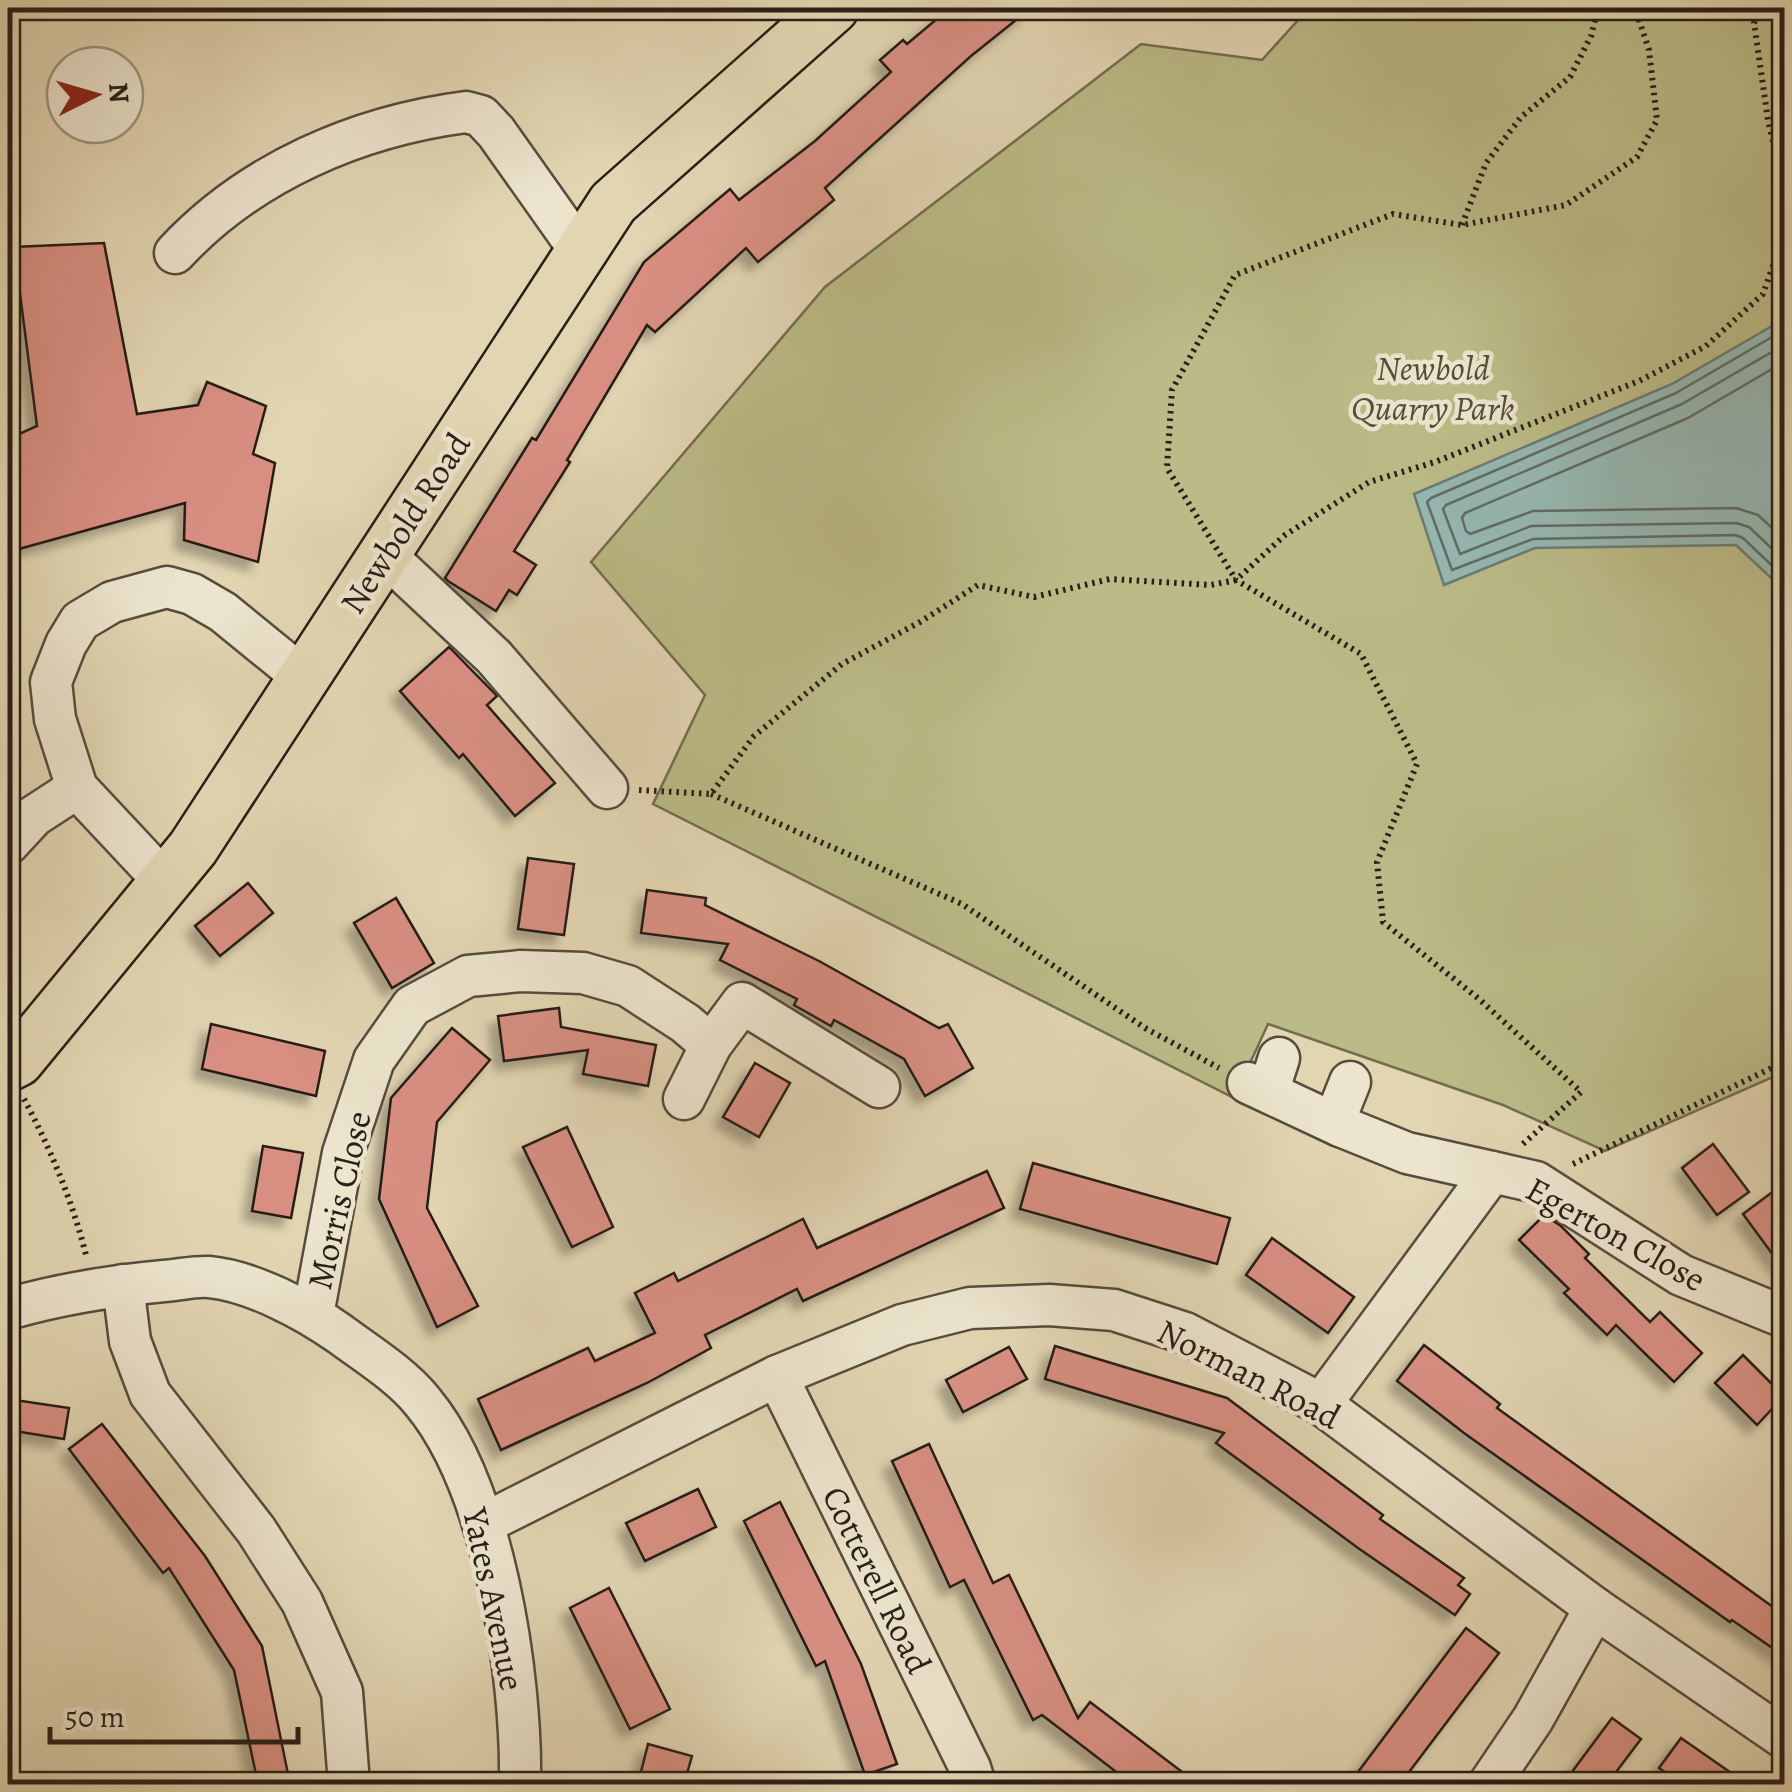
<svg xmlns="http://www.w3.org/2000/svg" width="1792" height="1792" viewBox="0 0 1792 1792" font-family="Alegreya,serif">
  <defs>
    <filter id="shadow"><feDropShadow dx="-9" dy="9" stdDeviation="5" flood-color="#0004"/></filter>
  </defs>
  <rect width="100%" height="100%" fill="#e2d5b2"/>
  <filter id="stains"><feTurbulence type="fractalNoise" baseFrequency=".002" numOctaves="4"/><feColorMatrix values="0 0 0 0 .2 0 0 0 0 .09 0 0 0 0 .02 0 0 0 .5 -.17"/></filter>
  <radialGradient id="worn" r=".72"><stop offset=".6" stop-color="#630" stop-opacity="0"/><stop offset="1" stop-color="#630" stop-opacity=".3"/></radialGradient>
  <path fill="#bbbb87" stroke="#726d4f" stroke-width="2.5" d="M1309,8H1784V1072L1605,1151L1503,1105L1268,1024L1234,1098L653,804L705,695L591,562L825,287L1141,44L1262,60Z"/>
  <path fill="#96b8b3" stroke="#6a7b75" stroke-width="2.5" d="M1784,319V590L1736,545L1535,548L1444,585L1414,494L1672,384Z"/>
  <g fill="none" stroke-linecap="round" stroke-linejoin="round">
    <g stroke="#5f6c65" stroke-width="2.5">
      <path d="M1784,330L1676,393L1431,498L1427,502L1452,570L1533,539L1735,535L1743,538L1784,577"/>
      <path d="M1784,345L1682,404L1446,505L1443,509L1460,554L1531,526L1736,523L1749,527L1784,560"/>
      <path d="M1784,362L1688,418L1465,513L1462,518L1466,531L1470,534L1533,511L1736,508L1758,515L1784,539"/>
    </g>
  </g>
  <g fill="#d88f82" stroke="#281f17" stroke-width="2.5" filter="url(#shadow)">
    <path d="M950,8H1031L971,56L825,188L834,200L758,262L746,248L655,332L647,325L567,460L570,462L514,551L536,565L517,595L509,590L496,611L448,581L445,578L532,438L536,440L644,262L730,189L739,200L815,141L891,72L880,60L903,40L907,44Z"/>
    <path d="M104,243L137,414L198,405L207,382L266,406L253,454L275,463L258,562L184,540L185,503L8,552V439L37,426L14,247Z"/>
    <path d="M449,647L497,696L487,705L555,783L515,816L463,754L459,758L400,691Z"/>
    <path d="M528,858L574,864L564,935L518,929Z"/>
    <path d="M248,883L273,913L220,956L195,926Z"/>
    <path d="M647,890L706,898L705,905L819,961L939,1028L948,1024L973,1068L925,1096L904,1059L834,1020L831,1026L794,1005L797,999L720,960L728,944L641,933Z"/>
    <path d="M396,898L434,963L392,988L354,923Z"/>
    <path d="M559,1008L561,1027L656,1045L648,1086L583,1074L588,1050L504,1061L498,1016Z"/>
    <path d="M211,1024L325,1051L316,1096L202,1069Z"/>
    <path d="M452,1028L490,1060L437,1122L427,1208L478,1306L437,1327L379,1199L391,1098Z"/>
    <path d="M755,1063L790,1083L759,1137L723,1117Z"/>
    <path d="M567,1127L613,1227L572,1247L523,1147Z"/>
    <path d="M1713,1144L1749,1192L1717,1215L1682,1168Z"/>
    <path d="M263,1146L303,1153L291,1218L252,1211Z"/>
    <path d="M1033,1163L1230,1218L1217,1264L1020,1209Z"/>
    <path d="M987,1171L1004,1208L803,1301L797,1289L705,1335L711,1348L647,1383L501,1450L478,1399L588,1348L595,1361L655,1333L635,1293L674,1273L678,1281L803,1219L817,1248Z"/>
    <path d="M1775,1190L1784,1204V1270L1743,1214Z"/>
    <path d="M1544,1215L1561,1226L1589,1254L1585,1258L1650,1322L1660,1312L1702,1353L1674,1382L1616,1325L1607,1335L1564,1293L1569,1289L1519,1240Z"/>
    <path d="M1272,1238L1354,1297L1328,1333L1246,1275Z"/>
    <path d="M1424,1345L1500,1404L1497,1408L1784,1615V1656L1732,1620L1730,1622L1464,1433L1397,1381Z"/>
    <path d="M1055,1346L1227,1398L1383,1515L1380,1519L1464,1578L1458,1585L1470,1594L1455,1615L1358,1548L1216,1443L1224,1433L1045,1379Z"/>
    <path d="M1009,1347L1027,1379L963,1412L946,1380Z"/>
    <path d="M1743,1355L1784,1396L1757,1425L1715,1383Z"/>
    <path d="M8,1399L69,1408L64,1439L8,1430Z"/>
    <path d="M102,1424L205,1556L262,1646L290,1784H258L234,1670L169,1568L163,1573L69,1449Z"/>
    <path d="M929,1444L993,1583L1009,1575L1078,1718L1090,1702L1198,1784H1132L1042,1715L1033,1720L964,1580L950,1587L892,1461Z"/>
    <path d="M698,1489L716,1527L645,1561L626,1523Z"/>
    <path d="M780,1502L861,1664L897,1764L865,1775L825,1661L816,1666L744,1521Z"/>
    <path d="M609,1588L670,1709L630,1729L570,1608Z"/>
    <path d="M1466,1628L1499,1653L1400,1784H1349Z"/>
    <path d="M1612,1718L1641,1739L1607,1784H1563Z"/>
    <path d="M1681,1738L1747,1784H1682L1659,1768Z"/>
    <path d="M648,1744L692,1756L684,1784H638Z"/>
  </g>
  <g fill="none" stroke-linecap="round" stroke-linejoin="round">
    <g stroke="#564c3e" stroke-width="45">
      <g id="minor">
        <path d="M175,253C250,172 358,126 466,112L481,116L496,132L581,252"/>
        <path d="M384,554L494,657L607,788"/>
        <path d="M8,844L34,816L77,788"/>
        <path d="M165,882L77,788L55,719L51,682L66,644L80,621L112,602L167,587L192,594L223,612L304,678"/>
        <path d="M1350,1082L1338,1112L1340,1126L1407,1153L1492,1172"/>
        <path d="M1248,1083L1340,1126"/>
        <path d="M1268,1092L1279,1058"/>
        <path d="M684,1099L711,1045L742,1003L879,1087"/>
        <path d="M123,1285L130,1341L150,1394L256,1530L302,1602L342,1692L349,1784"/>
        <path d="M8,1309C59,1294 110,1286 164,1281C178,1280 195,1276 209,1277C252,1281 306,1310 340,1334C367,1354 401,1375 422,1401C494,1487 522,1675 520,1784"/>
        <path d="M313,1315L343,1153L374,1060L412,1006L468,976L521,971L583,973L628,986L685,1023L711,1045"/>
        <path d="M777,1376L970,1768L975,1784"/>
        <path d="M1321,1404L1492,1172L1536,1182L1681,1275L1784,1317"/>
        <path d="M483,1524L777,1376L902,1325L970,1308L1049,1305L1114,1310L1185,1333L1321,1404L1595,1608L1784,1738"/>
        <path d="M1489,1784L1533,1719L1595,1608"/>
      </g>
    </g>
    <g stroke="#281f17" stroke-width="55">
      <path id="major" d="M8,1066L18,1061L193,848L613,203L833,8"/>
    </g>
    <g stroke="#281f17" stroke-width="6" stroke-dasharray="2.5 5" stroke-linecap="butt">
      <path d="M1763,8L1754,23L1768,120L1784,189"/>
      <path d="M1462,225L1486,163L1521,117L1570,77L1591,36L1598,8"/>
      <path d="M639,790L711,794L754,736L842,664L920,622L978,585L1034,597L1110,579L1211,585L1236,580L1285,535L1369,482L1435,462L1639,381L1706,346L1763,294L1784,234"/>
      <path d="M711,794L962,904L1145,1028L1219,1068"/>
      <path d="M24,1099C51,1150 73,1202 87,1259"/>
      <path d="M1523,1144L1581,1092L1479,999L1383,922L1377,862L1417,764L1361,654L1236,580L1167,468L1172,390L1235,275L1393,214L1462,225L1566,205L1637,157L1657,120L1649,50L1635,8"/>
      <path d="M1573,1164L1784,1062"/>
    </g>
    <use href="#minor" stroke="#ece4cd" stroke-width="40"/>
    <use href="#major" stroke="#e2d5b2" stroke-width="50"/>
  </g>
  <g text-anchor="middle" stroke-width="9" stroke-linejoin="round" paint-order="stroke">
    <g font-size="35" font-style="italic" fill="#544e39" stroke="#ece4cd">
      <text x="1433" y="380">Newbold<tspan x="1433" dy="40">Quarry Park</tspan></text>
    </g>
    <g font-size="35" fill="#281f17" stroke="#ece4cd">
      <text transform="translate(405 523) rotate(-57)" y="12">Newbold Road</text>
      <text transform="translate(339 1200) rotate(-77)" y="12">Morris Close</text>
      <text transform="translate(1616 1234) rotate(29)" y="12">Egerton Close</text>
      <text transform="translate(1249 1374) rotate(27)" y="12">Norman Road</text>
      <text transform="translate(877 1580) rotate(64)" y="12">Cotterell Road</text>
      <text transform="translate(494 1599) rotate(78)" y="12">Yates Avenue</text>
    </g>
  </g>
  <rect width="1792" height="1792" fill="none" stroke="#e2d5b2" stroke-width="40"/>
  <rect x="10" y="10" width="1772" height="1772" fill="none" stroke="#281f17" stroke-width="5"/>
  <rect x="20" y="20" width="1752" height="1752" fill="none" stroke="#281f17" stroke-width="2.5"/>
  <g transform="translate(95 95) rotate(85)"><circle r="48" fill="#ece4cd" stroke="#9e9584" stroke-width="2.5"/>
  <path d="M0-8L18 38L0 25L-18 38Z" fill="#8f2418"/>
  <text y="-15" font-size="28" font-weight="bold" text-anchor="middle" fill="#281f17">N</text>
  </g>
  <path d="M50 1727v15h248v-15" fill="none" stroke="#281f17" stroke-width="5"/>
  <text x="65" y="1727" font-size="30" fill="#281f17" stroke="#ece4cd" stroke-width="8" paint-order="stroke">50 m</text>
  <rect width="100%" height="100%" filter="url(#stains)"/>
  <rect width="100%" height="100%" fill="url(#worn)"/>
</svg>
